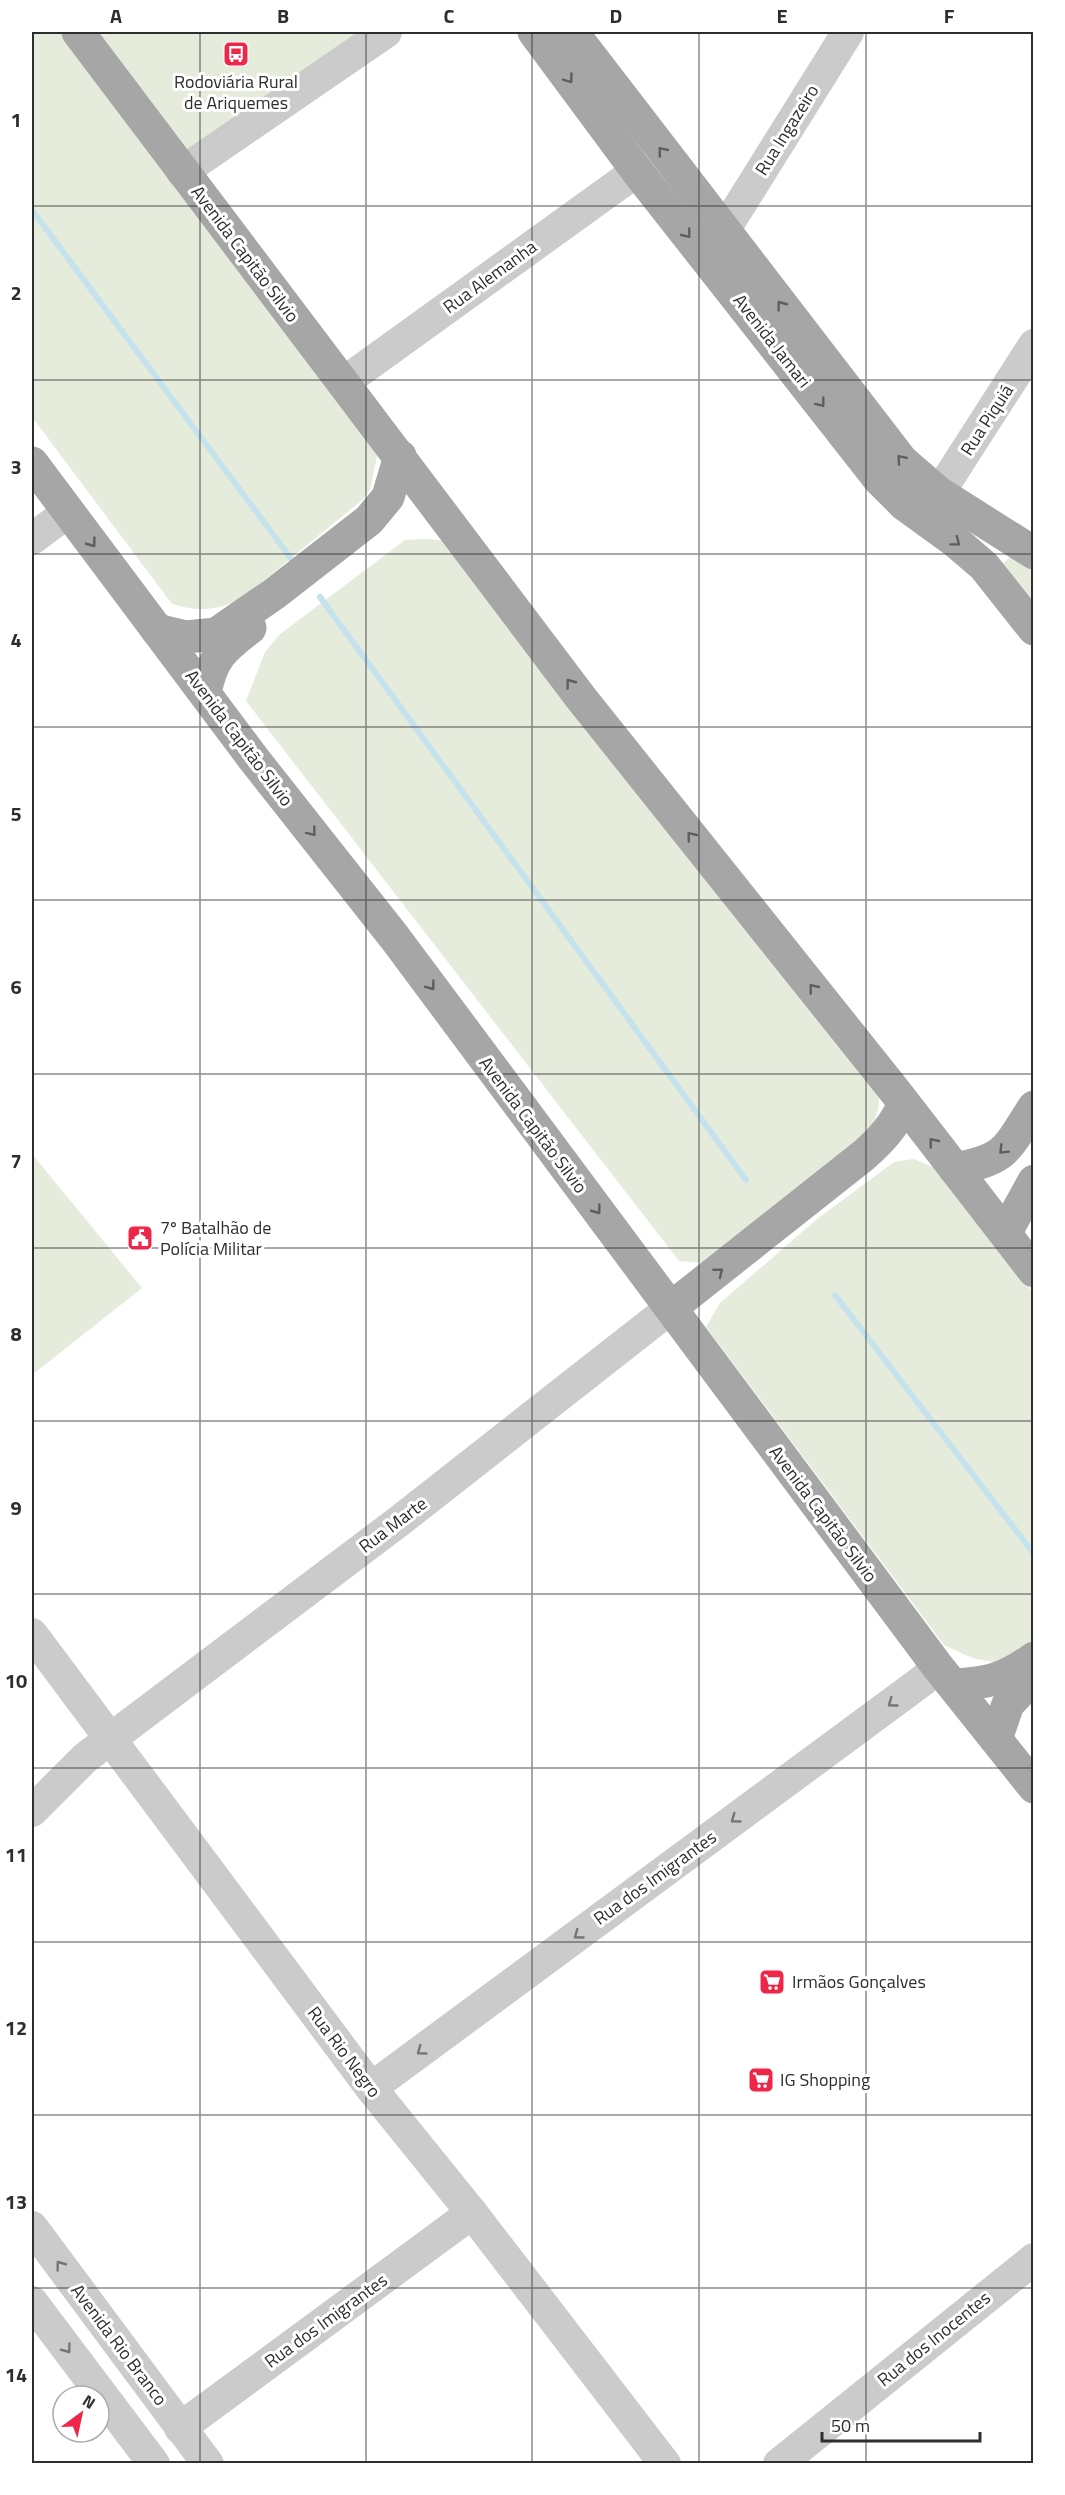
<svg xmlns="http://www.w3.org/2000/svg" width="1065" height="2495" viewBox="0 0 1065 2495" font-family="'Titillium Web',sans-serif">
  <rect width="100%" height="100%" fill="#fff"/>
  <g fill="#e6ecdb">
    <path d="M32,32H66L379,446L370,490L361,501L241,599C213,611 201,612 172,604L32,417Z"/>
    <path d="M95,32H370L193,159Z"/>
    <path d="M426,539L450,541L880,1091L878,1110L872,1127L704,1263L679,1261L246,701L265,652L279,635L405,540Z"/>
    <path d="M1016,552L1033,564V606L1002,564Z"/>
    <path d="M32,1154L142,1288L32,1375Z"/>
    <path d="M913,1159L939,1169L1033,1293V1649L997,1663L972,1658L944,1645L706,1327L720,1303L817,1219L894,1162Z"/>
  </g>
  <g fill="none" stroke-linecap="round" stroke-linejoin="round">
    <g stroke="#c6e2ed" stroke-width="6">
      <path d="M32,210L295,564"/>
      <path d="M320,597L746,1180"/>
      <path d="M835,1295L1034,1554"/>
    </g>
    <g stroke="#cbcbcb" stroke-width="32">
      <path d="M182,172L386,32"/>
      <path d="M725,229L848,32"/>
      <path d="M343,383L637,171"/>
      <path d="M939,493L1034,345"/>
      <path d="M32,539L68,512"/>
      <path d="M32,1634L371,2088L472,2213L665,2464"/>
      <path d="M32,1811L85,1758L398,1522L672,1307"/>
      <path d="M371,2088L922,1681L938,1667"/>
      <path d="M32,2227L208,2464"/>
      <path d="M32,2302L154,2464"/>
      <path d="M180,2428L472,2213"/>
      <path d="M779,2464L1034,2259"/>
    </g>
    <g stroke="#a6a6a6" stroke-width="33">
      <path d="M78,32L581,698L894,1090L1034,1271"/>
      <path d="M534,32L637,171L879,479L905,505L956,542L984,566L1034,629"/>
      <path d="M572,32L902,461L939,493L1034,553"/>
      <path d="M32,463L253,758L395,938L938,1667L1034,1787"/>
      <path d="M157,630L186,637L216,634L274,594L369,520L388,497L400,456"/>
      <path d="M205,693C212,658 222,649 250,628"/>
      <path d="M955,1169C1008,1159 1006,1149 1034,1107"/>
      <path d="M1006,1232L1034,1181"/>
      <path d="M672,1307L864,1155C881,1140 894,1126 904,1104"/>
      <path d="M953,1685C989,1683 1005,1679 1034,1658"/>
      <path d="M996,1739L1008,1704L1034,1677"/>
    </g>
  </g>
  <defs><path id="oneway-chevron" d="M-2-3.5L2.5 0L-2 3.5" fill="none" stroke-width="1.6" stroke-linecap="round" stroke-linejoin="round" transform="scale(1.5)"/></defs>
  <g stroke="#5e5e5e">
    <use href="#oneway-chevron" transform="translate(569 79) rotate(54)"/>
    <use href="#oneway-chevron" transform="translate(662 151) rotate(-129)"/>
    <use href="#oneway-chevron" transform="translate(687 234) rotate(51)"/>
    <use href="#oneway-chevron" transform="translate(781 305) rotate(-127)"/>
    <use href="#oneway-chevron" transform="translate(821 403) rotate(52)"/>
    <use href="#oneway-chevron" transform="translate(901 459) rotate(-131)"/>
    <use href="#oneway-chevron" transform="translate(956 542) rotate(37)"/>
    <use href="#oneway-chevron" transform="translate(92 543) rotate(53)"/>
    <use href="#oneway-chevron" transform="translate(570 683) rotate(-127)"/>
    <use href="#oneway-chevron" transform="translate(312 832) rotate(52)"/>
    <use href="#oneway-chevron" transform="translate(691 836) rotate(-129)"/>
    <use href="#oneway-chevron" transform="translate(431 986) rotate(53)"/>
    <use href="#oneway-chevron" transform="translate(813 988) rotate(-129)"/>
    <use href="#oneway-chevron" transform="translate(933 1142) rotate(-129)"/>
    <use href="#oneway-chevron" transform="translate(1003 1150) rotate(135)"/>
    <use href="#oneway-chevron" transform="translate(597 1210) rotate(53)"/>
    <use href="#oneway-chevron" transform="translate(719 1272) rotate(-39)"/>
  </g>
  <g stroke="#757575">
    <use href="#oneway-chevron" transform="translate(892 1703) rotate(144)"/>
    <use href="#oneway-chevron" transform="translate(735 1819) rotate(144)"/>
    <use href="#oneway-chevron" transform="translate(578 1935) rotate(144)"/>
    <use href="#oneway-chevron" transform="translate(421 2051) rotate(144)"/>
    <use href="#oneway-chevron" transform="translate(60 2265) rotate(-127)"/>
    <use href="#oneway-chevron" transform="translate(67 2349) rotate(53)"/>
  </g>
  <path fill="none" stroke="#2e2e2e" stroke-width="1.5" stroke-opacity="0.55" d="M200,32V2464M366,32V2464M532,32V2464M699,32V2464M866,32V2464M32,206H1034M32,380H1034M32,554H1034M32,727H1034M32,900H1034M32,1074H1034M32,1248H1034M32,1421H1034M32,1594H1034M32,1768H1034M32,1942H1034M32,2115H1034M32,2288H1034"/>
  <defs>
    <g id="bus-square" transform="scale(1.35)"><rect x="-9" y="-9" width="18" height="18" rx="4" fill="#ee2749" stroke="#fff"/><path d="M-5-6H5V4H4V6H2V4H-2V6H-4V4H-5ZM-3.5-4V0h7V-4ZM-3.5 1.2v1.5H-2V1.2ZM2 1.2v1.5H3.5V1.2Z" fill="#fff"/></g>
    <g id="civic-square" transform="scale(1.35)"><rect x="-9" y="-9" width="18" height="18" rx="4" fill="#ee2749" stroke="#fff"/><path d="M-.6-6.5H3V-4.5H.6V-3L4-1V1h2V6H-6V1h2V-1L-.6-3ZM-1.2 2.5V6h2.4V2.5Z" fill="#fff"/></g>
    <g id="supermarket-square" transform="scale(1.35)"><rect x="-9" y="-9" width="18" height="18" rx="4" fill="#ee2749" stroke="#fff"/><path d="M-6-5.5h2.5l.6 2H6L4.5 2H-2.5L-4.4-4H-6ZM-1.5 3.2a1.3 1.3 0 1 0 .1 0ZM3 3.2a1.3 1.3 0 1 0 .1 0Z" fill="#fff"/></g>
  </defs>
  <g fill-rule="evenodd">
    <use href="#bus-square" x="236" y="54"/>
    <use href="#civic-square" x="140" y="1238"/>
    <use href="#supermarket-square" x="772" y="1982"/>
    <use href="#supermarket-square" x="761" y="2080"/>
  </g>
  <g text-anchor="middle" stroke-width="6" stroke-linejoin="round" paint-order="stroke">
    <g font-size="18" fill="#2e2e2e" stroke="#fff" text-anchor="start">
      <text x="236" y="88" text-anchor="middle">Rodoviária Rural<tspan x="236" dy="21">de Ariquemes</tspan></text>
      <text x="160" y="1234">7º Batalhão de<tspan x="160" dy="21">Polícia Militar</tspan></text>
      <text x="792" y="1988">Irmãos Gonçalves</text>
      <text x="780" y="2086">IG Shopping</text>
    </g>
    <g font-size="18" fill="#2e2e2e" stroke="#fff">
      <text transform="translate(787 130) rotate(-58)" y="6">Rua Ingazeiro</text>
      <text transform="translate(245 254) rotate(53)" y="6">Avenida Capitão Silvio</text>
      <text transform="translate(490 277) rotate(-36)" y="6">Rua Alemanha</text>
      <text transform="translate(772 341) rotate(52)" y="6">Avenida Jamari</text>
      <text transform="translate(987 420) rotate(-57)" y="6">Rua Piquiá</text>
      <text transform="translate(239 738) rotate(53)" y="6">Avenida Capitão Silvio</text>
      <text transform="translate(533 1125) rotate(53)" y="6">Avenida Capitão Silvio</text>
      <text transform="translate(823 1514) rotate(53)" y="6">Avenida Capitão Silvio</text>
      <text transform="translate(393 1525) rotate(-37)" y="6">Rua Marte</text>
      <text transform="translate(655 1878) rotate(-36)" y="6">Rua dos Imigrantes</text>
      <text transform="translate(344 2052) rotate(53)" y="6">Rua Rio Negro</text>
      <text transform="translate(326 2321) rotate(-36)" y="6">Rua dos Imigrantes</text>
      <text transform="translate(934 2339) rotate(-39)" y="6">Rua dos Inocentes</text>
      <text transform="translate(119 2345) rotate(53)" y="6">Avenida Rio Branco</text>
    </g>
  </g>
  <rect width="1065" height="2495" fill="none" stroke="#ffffff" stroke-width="66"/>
  <g transform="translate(81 2414) rotate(33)"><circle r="28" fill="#ffffff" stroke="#ababab" stroke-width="1.5"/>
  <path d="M0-4.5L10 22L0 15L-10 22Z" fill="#ee2749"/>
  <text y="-9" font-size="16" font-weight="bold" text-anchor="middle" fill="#2e2e2e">N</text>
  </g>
  <path d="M822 2432v9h158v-9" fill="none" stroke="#2e2e2e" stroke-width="3"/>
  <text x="831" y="2432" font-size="18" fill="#2e2e2e" stroke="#ffffff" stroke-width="4.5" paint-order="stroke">50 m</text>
  <rect x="33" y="33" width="999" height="2429" fill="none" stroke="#2e2e2e" stroke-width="2"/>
  <g font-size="20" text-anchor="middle" font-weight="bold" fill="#2e2e2e">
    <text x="116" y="23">A</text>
    <text x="283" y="23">B</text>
    <text x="449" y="23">C</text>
    <text x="616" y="23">D</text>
    <text x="782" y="23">E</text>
    <text x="949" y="23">F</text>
    <text x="16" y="127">1</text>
    <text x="16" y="300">2</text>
    <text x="16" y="474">3</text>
    <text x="16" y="647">4</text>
    <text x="16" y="821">5</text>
    <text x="16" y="994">6</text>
    <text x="16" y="1168">7</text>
    <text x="16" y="1341">8</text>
    <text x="16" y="1515">9</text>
    <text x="16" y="1688">10</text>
    <text x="16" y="1862">11</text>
    <text x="16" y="2035">12</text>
    <text x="16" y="2209">13</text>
    <text x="16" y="2382">14</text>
  </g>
</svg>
